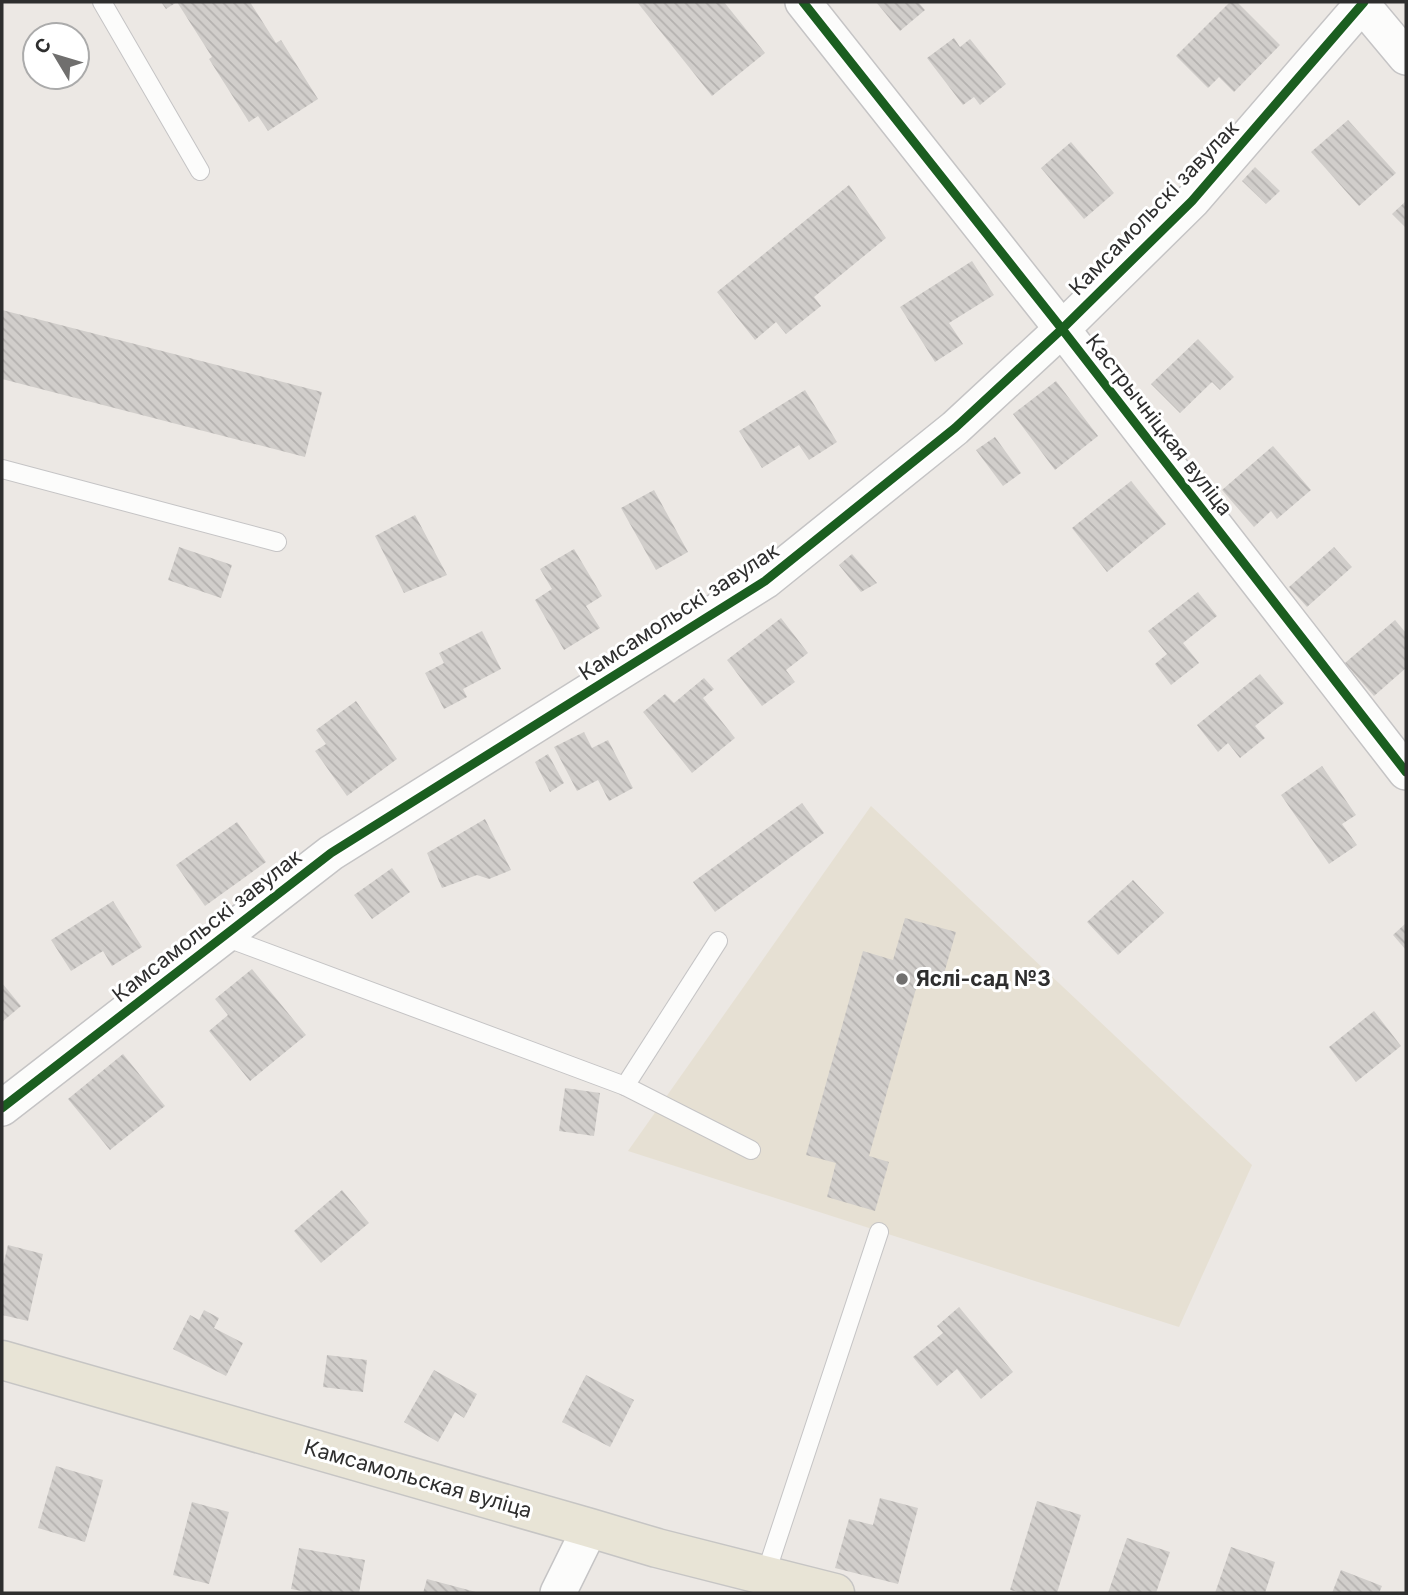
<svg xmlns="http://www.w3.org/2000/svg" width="1408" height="1595" viewBox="0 0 1408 1595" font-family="Inter,sans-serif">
  <defs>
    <pattern id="building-back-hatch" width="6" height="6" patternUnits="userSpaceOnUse" patternTransform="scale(1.75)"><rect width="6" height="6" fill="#d1cecb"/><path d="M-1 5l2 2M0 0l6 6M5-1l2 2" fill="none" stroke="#b4b1af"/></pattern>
  </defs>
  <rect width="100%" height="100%" fill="#ece8e4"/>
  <path fill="#e6e0d3" d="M871,806L1252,1165L1179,1327L628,1151Z"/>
  <g fill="url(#building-back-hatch)">
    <path d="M161,2H250L276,43L281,40L318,99L268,131L258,116L249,122L209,59L212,57L177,2L166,9Z"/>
    <path d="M637,2H724L765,53L712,96Z"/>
    <path d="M876,2H918L925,10L900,31Z"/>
    <path d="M1230,2H1237L1280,45L1234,92L1219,77L1208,88L1176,56Z"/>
    <path d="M954,38L960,47L970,39L1006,84L980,105L974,97L963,105L927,58Z"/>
    <path d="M1348,120L1396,173L1359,206L1311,152Z"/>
    <path d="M1071,142L1114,193L1084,219L1041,168Z"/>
    <path d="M1255,167L1280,191L1266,204L1242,181Z"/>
    <path d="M849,185L886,238L814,297L821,306L786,334L776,322L755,340L717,292Z"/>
    <path d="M1406,201V228L1392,214Z"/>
    <path d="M972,261L994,295L949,323L963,344L935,362L900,307Z"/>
    <path d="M2,310L322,392L305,457L2,379Z"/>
    <path d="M1198,339L1234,377L1220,390L1212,382L1180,413L1151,384Z"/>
    <path d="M1056,381L1098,436L1055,470L1013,414Z"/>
    <path d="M805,390L837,442L809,460L799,445L762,468L739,431Z"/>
    <path d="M995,437L1021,473L1003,486L976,450Z"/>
    <path d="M1273,446L1311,490L1277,519L1271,511L1254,527L1222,490Z"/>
    <path d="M1131,481L1166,524L1107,572L1072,528Z"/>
    <path d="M654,490L688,552L656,570L621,508Z"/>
    <path d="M415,515L447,575L404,593L375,536Z"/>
    <path d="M179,547L232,565L221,598L168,580Z"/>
    <path d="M1334,547L1352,567L1307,607L1289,587Z"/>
    <path d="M574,549L602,596L586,606L600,628L564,650L535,600L552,589L540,569Z"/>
    <path d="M852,554L877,583L861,592L839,565Z"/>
    <path d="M1198,592L1217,616L1183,643L1199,663L1171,685L1155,664L1167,654L1148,631Z"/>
    <path d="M781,618L808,653L786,670L795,682L762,706L727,660Z"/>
    <path d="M1395,620L1406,633V668L1374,696L1345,663Z"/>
    <path d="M482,631L501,669L463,689L467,697L444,709L425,673L444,663L439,653Z"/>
    <path d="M1260,674L1284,703L1255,726L1265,738L1240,758L1228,743L1218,752L1197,725Z"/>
    <path d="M704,678L714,689L703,698L735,738L692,773L643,712L665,694L674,703Z"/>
    <path d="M356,701L397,759L347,796L315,751L326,744L316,730Z"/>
    <path d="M584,732L592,748L608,740L633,788L609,801L598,780L577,791L554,747Z"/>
    <path d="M548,754L564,783L550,792L535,762Z"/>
    <path d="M1322,766L1356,815L1342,824L1357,845L1329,864L1281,795Z"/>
    <path d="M802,803L824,833L715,912L693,882Z"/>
    <path d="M485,819L511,870L489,879L477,875L442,888L427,853Z"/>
    <path d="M237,822L266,862L205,906L176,865Z"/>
    <path d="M392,868L410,892L372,919L354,895Z"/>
    <path d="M1133,880L1164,913L1118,955L1087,922Z"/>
    <path d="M113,901L142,947L112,966L103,951L71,971L51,940Z"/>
    <path d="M905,918L956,932L941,984L919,978L869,1156L889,1162L875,1211L827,1197L836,1163L806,1155L863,951L893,960Z"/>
    <path d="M1406,923V950L1393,935Z"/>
    <path d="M252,969L306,1035L250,1081L209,1031L228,1015L215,999Z"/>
    <path d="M2,983L21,1006L2,1022Z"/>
    <path d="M1374,1011L1401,1046L1356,1082L1329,1047Z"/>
    <path d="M123,1054L165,1106L110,1150L68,1099Z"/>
    <path d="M565,1088L600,1093L594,1136L559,1131Z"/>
    <path d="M342,1190L369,1223L321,1263L294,1231Z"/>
    <path d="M8,1245L43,1254L28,1321L2,1315V1270Z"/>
    <path d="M959,1307L1013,1372L981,1399L957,1369L937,1386L913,1357L943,1333L937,1326Z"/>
    <path d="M204,1310L219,1318L214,1328L243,1343L226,1376L173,1349L190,1315L199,1320Z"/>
    <path d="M327,1355L367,1360L363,1392L323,1387Z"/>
    <path d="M434,1370L477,1394L464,1418L455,1412L438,1442L404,1422Z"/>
    <path d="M586,1375L634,1400L610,1447L562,1422Z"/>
    <path d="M56,1466L103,1480L85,1542L38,1528Z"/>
    <path d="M880,1498L918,1508L898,1584L835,1568L849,1519L873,1525Z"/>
    <path d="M1037,1501L1081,1515L1057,1593H1023L1010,1590Z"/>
    <path d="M192,1502L229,1512L209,1584L173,1575Z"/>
    <path d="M1127,1538L1170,1552L1156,1593H1108Z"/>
    <path d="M1231,1547L1275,1562L1265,1593H1215Z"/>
    <path d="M299,1548L365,1560L359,1593H312L291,1589Z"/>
    <path d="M1341,1570L1382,1586L1379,1593H1332Z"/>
    <path d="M427,1579L476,1592V1593H423Z"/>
  </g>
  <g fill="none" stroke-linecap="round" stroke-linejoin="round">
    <g stroke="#c5c4c5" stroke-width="20">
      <g id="service">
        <path d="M102,2L200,171"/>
        <path d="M2,469L277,542"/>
        <path d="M222,936L625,1086L751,1150"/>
        <path d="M625,1086L718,941"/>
        <path d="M765,1576L879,1232"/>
      </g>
    </g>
    <g stroke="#c5c4c5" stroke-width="38">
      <g id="minor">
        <path d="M803,2L1062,329L1406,772"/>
        <path d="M1360,2L1406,57"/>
        <path d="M2,1108L331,853L765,581L955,428L1062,329L1192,201L1364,2"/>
        <path d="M558,1593L590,1528"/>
      </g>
    </g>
    <g stroke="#c6c5c4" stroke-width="41">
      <path id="primary" d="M2,1360L590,1528L657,1548L835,1593"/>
    </g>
    <use href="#service" stroke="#fcfcfb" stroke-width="18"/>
    <use href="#minor" stroke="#fcfcfb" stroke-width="35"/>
    <use href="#primary" stroke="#e8e4d6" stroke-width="38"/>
    <g stroke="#fff" stroke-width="13">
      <g id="cycleway">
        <path d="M803,2L1062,329L1406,772"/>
        <path d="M2,1108L331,853L765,581L955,428L1062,329L1192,201L1364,2"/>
      </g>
    </g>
    <use href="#cycleway" stroke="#1b5e20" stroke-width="9"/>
  </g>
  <circle fill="#706f6e" stroke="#fff" stroke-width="2.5" cx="902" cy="979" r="7"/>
  <g text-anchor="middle" stroke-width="6" stroke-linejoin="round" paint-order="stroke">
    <g font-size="21" fill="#2e2e2e" stroke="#fff">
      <text transform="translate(1154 208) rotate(-46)" y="7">Камсамольскі завулак</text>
      <text transform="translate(1159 425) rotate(52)" y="7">Кастрычніцкая вуліца</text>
      <text transform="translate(679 612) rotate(-33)" y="7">Камсамольскі завулак</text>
      <text transform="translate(207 926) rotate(-38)" y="7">Камсамольскі завулак</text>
      <text transform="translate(418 1479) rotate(16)" y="7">Камсамольская вуліца</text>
    </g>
    <g font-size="21" font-weight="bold" fill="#2e2e2e" stroke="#fff" text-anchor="start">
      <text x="916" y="986">Яслі-сад №3</text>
    </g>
  </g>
  <rect width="1408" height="1595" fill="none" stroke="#2e2e2e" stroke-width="7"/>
  <g transform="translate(56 56) rotate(308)"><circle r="33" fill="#ffffff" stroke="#ababab" stroke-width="2"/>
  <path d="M0-5L12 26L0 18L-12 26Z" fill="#706f6e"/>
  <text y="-10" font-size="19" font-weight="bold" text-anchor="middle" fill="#2e2e2e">С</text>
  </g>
</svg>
